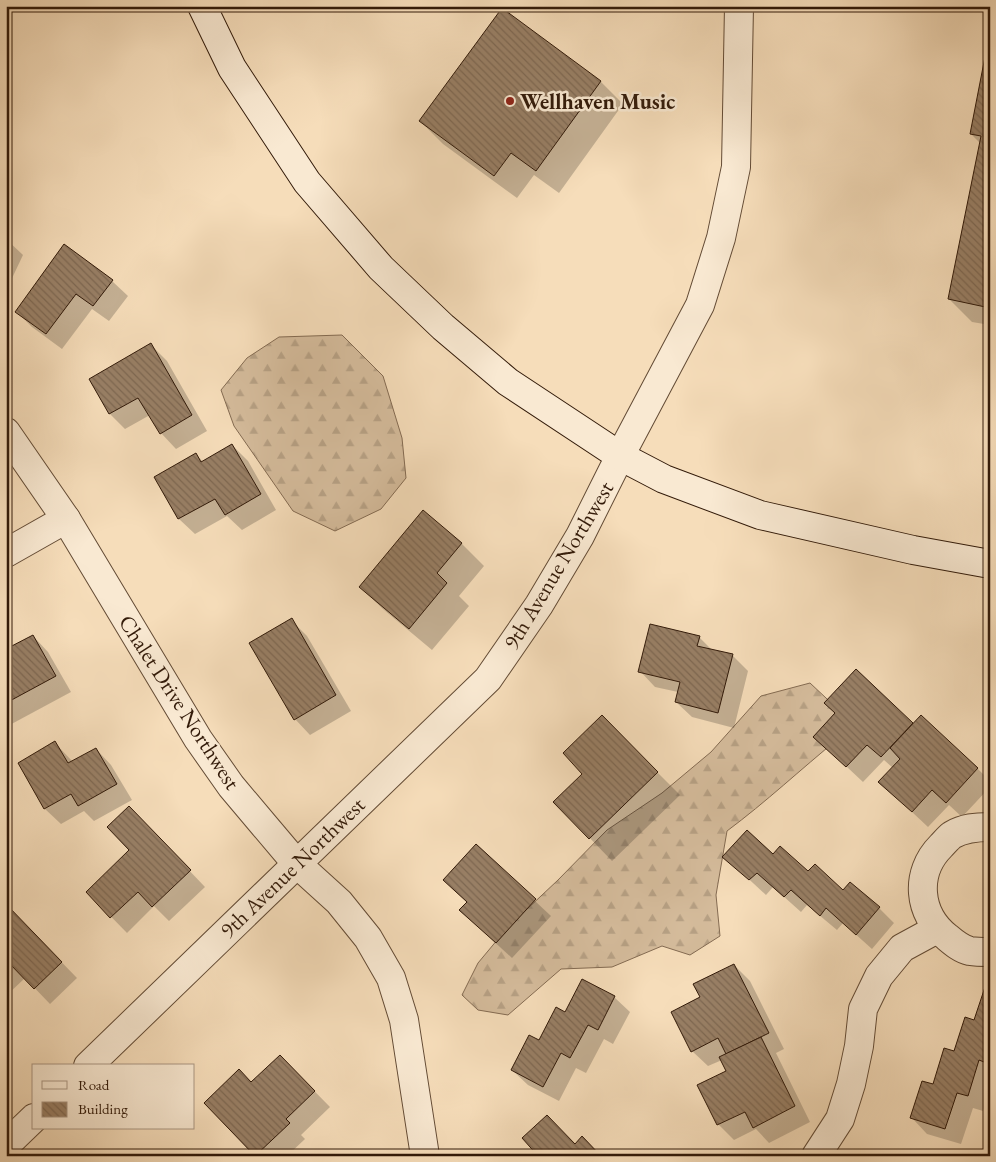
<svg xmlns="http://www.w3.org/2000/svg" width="996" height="1162" viewBox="0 0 996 1162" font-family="'EB Garamond',serif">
  <defs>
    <pattern id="forest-firs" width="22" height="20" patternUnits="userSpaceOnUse" patternTransform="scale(1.25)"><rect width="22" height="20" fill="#d5bc9c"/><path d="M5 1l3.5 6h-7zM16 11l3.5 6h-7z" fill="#b7a185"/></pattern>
    <pattern id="building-back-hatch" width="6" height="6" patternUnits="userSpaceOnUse" patternTransform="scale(1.25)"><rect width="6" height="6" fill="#987f65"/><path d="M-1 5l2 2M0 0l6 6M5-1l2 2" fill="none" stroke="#7d6751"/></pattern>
  </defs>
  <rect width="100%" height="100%" fill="#f6ddba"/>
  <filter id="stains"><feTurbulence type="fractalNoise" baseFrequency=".004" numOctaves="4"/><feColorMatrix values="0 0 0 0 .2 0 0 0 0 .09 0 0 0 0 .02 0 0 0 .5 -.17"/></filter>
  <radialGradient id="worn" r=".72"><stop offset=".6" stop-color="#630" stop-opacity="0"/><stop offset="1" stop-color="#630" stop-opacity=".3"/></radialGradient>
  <g fill="url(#forest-firs)" stroke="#846b52">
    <path d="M342,335L383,376L402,438L406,478L381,509L335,531L293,511L234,426L221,390L247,358L279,337Z"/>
    <path d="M810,683L842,713L838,739C801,769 766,802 727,831L716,895L720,936L690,955L662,946L612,967L561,969L508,1015L478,1010L462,995L478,963L508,927L558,880L607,830L662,793L711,752L761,696Z"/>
  </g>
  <g fill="#0003">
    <path d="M502,10L601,82L623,104L559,193L534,175L517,198L443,144L420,121Z"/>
    <path d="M990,37V325L972,322L949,299L981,144L971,134Z"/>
    <path d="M6,239L23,255L6,291Z"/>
    <path d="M112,281L128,296L109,321L92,309L62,349L32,327L17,312Z"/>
    <path d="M151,345L167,361L207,431L176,449L161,433L150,415L125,429L110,414L90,380Z"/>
    <path d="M232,445L248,461L276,510L242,530L227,516L195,534L179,519L156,478L196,454L203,462Z"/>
    <path d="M423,512L462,544L484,566L459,596L469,606L432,650L383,609L360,587Z"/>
    <path d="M291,620L307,636L351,711L310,735L295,719Z"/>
    <path d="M33,636L48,652L71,692L6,727V651Z"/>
    <path d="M699,637L713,651L732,655L748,671L734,728L692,717L676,702L678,692L655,687L640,671Z"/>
    <path d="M856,671L913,725L977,768L990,781V787L962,817L949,805L928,827L896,797L893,768L884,760L863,782L831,752L836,714Z"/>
    <path d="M602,717L680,795L612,861L555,802L584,774Z"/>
    <path d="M55,743L73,762L96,749L111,765L132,800L94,821L84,811L61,824L45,809L19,763Z"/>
    <path d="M144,823L205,887L169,921L154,906L127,933L87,892L131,850Z"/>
    <path d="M476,846L551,916L512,958L477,926L468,903Z"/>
    <path d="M773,855L879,908L894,923L872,949L843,923L837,930L807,905L801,912L773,887L766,895L724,856Z"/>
    <path d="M6,905L77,978L50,1004L25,978L6,996Z"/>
    <path d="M734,965L750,981L784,1049L776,1053L810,1122L769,1143L756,1129L734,1140L718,1124L728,1071L722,1060L708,1066L692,1051L702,998Z"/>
    <path d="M990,986V1090L983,1111L973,1108L961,1144L927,1134L912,1118L975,1022Z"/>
    <path d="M614,997L630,1012L613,1044L604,1039L586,1073L576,1068L559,1101L528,1085L512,1070L565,1013Z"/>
    <path d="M280,1056L330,1107L301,1135L305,1139L287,1156H257L206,1103L251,1084Z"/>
  </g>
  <g fill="url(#building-back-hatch)" stroke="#321a09">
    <path d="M502,8L601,81L536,171L511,153L494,176L419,121Z"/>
    <path d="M990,31V308L948,299L981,136L970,134Z"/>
    <path d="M64,244L113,280L93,306L76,294L46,334L15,312Z"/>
    <path d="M151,343L192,415L160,434L138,398L109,414L89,379Z"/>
    <path d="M232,444L261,494L225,515L215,499L178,519L154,477L196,453L201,462Z"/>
    <path d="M423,510L462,543L437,573L447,583L409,629L359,587Z"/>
    <path d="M292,618L336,695L294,720L249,643Z"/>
    <path d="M650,624L700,636L697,646L733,654L718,713L675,702L680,682L638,672Z"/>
    <path d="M33,635L56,676L6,703V649Z"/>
    <path d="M856,669L913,723L881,757L867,745L846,767L813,737L835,713L824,703Z"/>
    <path d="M602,715L658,772L589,839L553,802L582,774L563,753Z"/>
    <path d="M921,715L978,768L946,803L932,790L912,812L878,782L900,759L890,748Z"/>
    <path d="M55,741L68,763L96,748L117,784L78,806L71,794L44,809L18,763Z"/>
    <path d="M129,806L191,870L152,907L138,892L110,918L86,892L129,850L107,827Z"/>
    <path d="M747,830L773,854L780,846L808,871L815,864L843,890L850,882L880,907L856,935L826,908L820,916L791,890L784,897L757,873L749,880L722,857Z"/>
    <path d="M476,844L536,899L496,943L459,910L467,902L443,880Z"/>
    <path d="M6,904L62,962L34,989L9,963L6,965Z"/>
    <path d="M734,964L769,1033L726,1054L718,1038L691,1052L671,1012L700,997L693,984Z"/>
    <path d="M582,979L615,996L598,1030L588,1025L570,1058L561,1053L543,1087L511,1070L529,1035L539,1040L556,1007L565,1012Z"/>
    <path d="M986,984L990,985L989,1064L979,1060L968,1096L957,1093L945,1129L910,1118L922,1081L933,1084L944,1048L954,1051L965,1017L974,1020Z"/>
    <path d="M761,1037L795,1106L753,1128L745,1112L717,1125L697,1085L726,1071L719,1057Z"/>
    <path d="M280,1055L315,1091L286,1119L290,1123L255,1156L204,1103L239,1069L251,1082Z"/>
    <path d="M547,1115L575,1144L582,1136L601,1156H538L522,1138Z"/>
  </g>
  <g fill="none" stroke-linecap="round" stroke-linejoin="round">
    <g stroke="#634b35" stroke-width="30">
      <g id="minor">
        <path d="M6,432L66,519L198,739L231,786L263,824L296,863L339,902L368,938L391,978L404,1020L425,1156"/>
        <path d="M620,456L700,305L721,238L736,167L739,6"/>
        <path d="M6,553L66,519"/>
        <path d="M990,827C976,827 964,828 952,835C948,838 945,842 941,846C914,873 918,914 947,937C954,943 961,949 970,951C976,952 983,952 990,952"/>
        <path d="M816,1156L840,1119L851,1084L859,1046L863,1009L879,976L902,948L937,929"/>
      </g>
    </g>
    <g stroke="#634b35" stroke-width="30">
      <g id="tertiary">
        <path d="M88,1066L488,679L539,605L580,536L620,456"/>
        <path d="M6,1145L34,1118"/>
      </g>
    </g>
    <g stroke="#321a09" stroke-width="30">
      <path id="secondary" d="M202,6L232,68L307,182L381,268L443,327L508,382L620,456L664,479L760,515L913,550L990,564"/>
    </g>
    <use href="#minor" stroke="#f9e9d2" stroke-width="28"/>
    <use href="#tertiary" stroke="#f9e9d2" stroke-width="28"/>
    <use href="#secondary" stroke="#f9e9d2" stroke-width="28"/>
  </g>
  <circle fill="#8f2418" stroke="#f9e9d2" stroke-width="2" cx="510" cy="101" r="5"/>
  <g text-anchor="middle" stroke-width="5" stroke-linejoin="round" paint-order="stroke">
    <g font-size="22" font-weight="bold" fill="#321a09" stroke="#f9e9d2" text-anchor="start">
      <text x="520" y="109">Wellhaven Music</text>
    </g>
    <g font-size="22" fill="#321a09" stroke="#f9e9d2">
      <text transform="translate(558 565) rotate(-59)" y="8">9th Avenue Northwest</text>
      <text transform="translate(180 702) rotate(57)" y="8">Chalet Drive Northwest</text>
      <text transform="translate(292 867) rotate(-44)" y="8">9th Avenue Northwest</text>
    </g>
  </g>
  <rect width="996" height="1162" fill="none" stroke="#f6ddba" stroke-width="25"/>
  <rect x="8" y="8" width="981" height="1147" fill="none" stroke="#321a09" stroke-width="2.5"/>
  <rect x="12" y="12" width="971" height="1137" fill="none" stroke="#321a09"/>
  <rect x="32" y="1064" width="162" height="65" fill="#f9e9d2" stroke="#a99682"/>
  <rect x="42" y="1081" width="25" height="8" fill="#f9e9d2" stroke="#a99682"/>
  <text x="78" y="1090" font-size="15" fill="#321a09">Road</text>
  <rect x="42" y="1102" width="25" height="15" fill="url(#building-back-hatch)" stroke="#a99682"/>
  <text x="78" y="1114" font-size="15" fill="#321a09">Building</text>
  <rect width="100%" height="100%" filter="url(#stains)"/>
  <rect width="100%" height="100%" fill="url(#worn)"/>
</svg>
